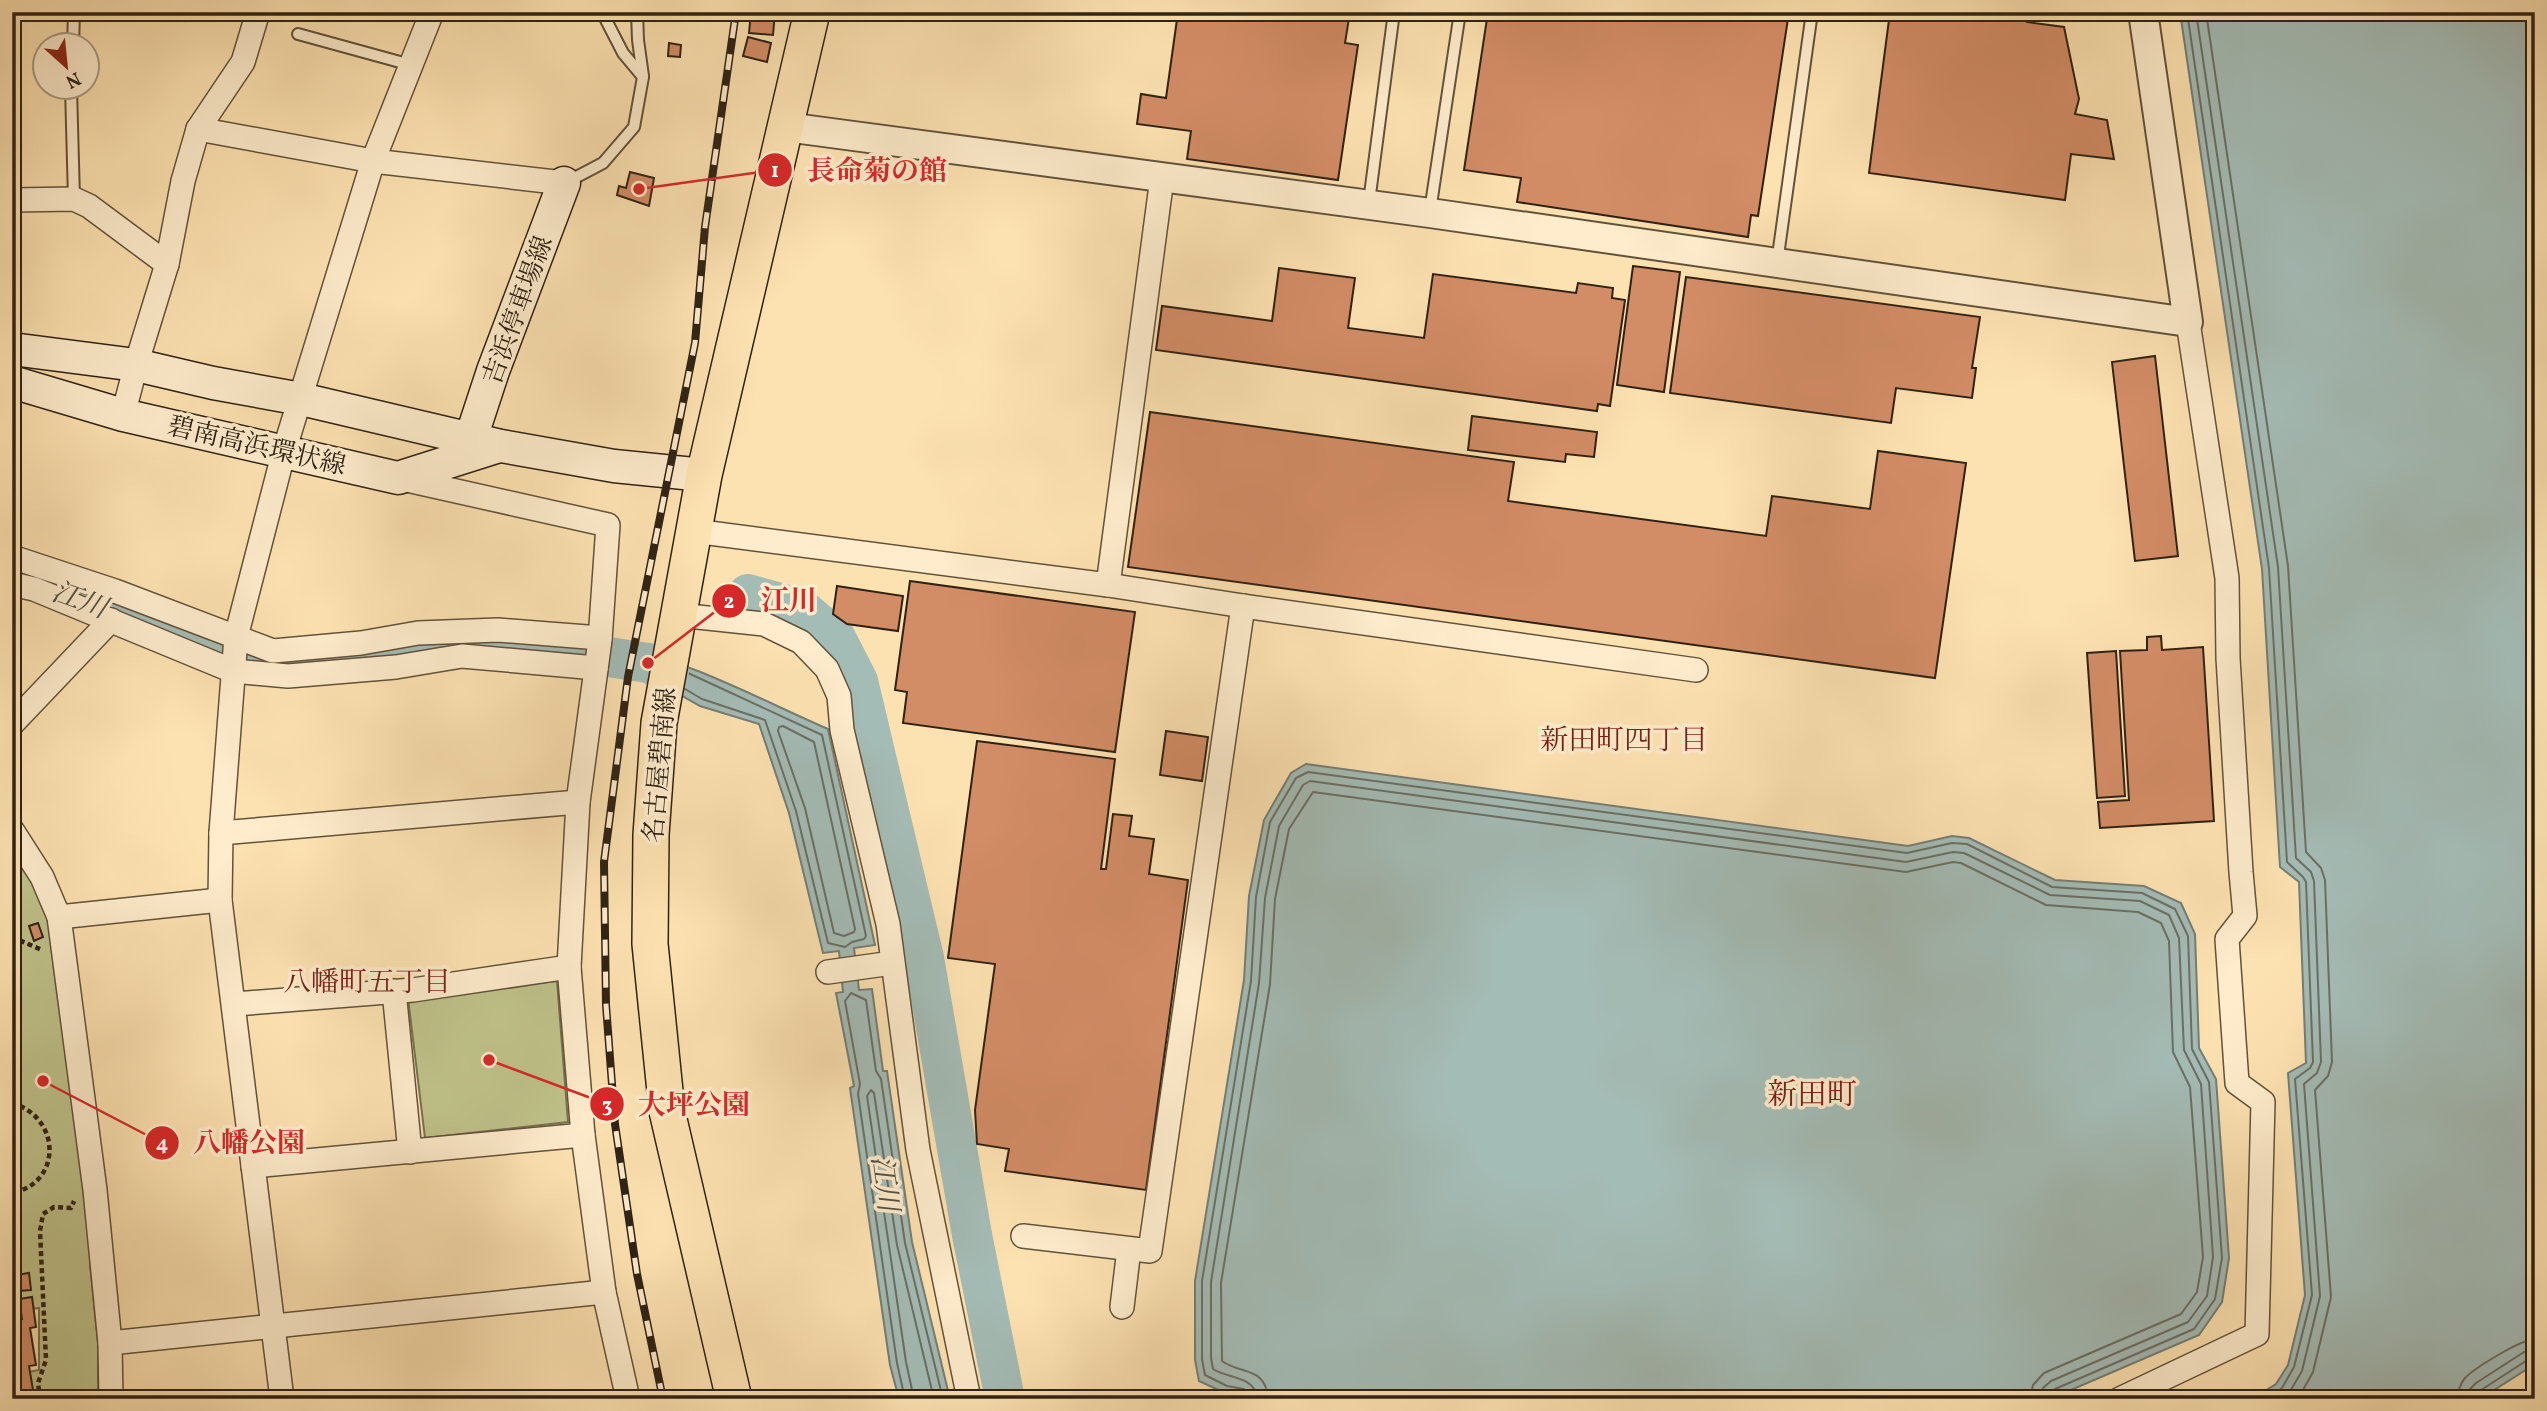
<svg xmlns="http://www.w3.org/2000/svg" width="2547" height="1411" viewBox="0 0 2547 1411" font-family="Vollkorn,'Noto Serif JP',serif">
  <rect width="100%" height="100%" fill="#fde2b1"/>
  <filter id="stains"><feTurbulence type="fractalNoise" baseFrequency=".00286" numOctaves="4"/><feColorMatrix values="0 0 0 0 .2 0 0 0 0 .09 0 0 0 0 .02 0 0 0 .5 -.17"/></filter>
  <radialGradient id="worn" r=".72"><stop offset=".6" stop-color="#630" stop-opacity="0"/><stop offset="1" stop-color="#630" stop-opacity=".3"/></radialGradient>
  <g fill="#c0c38b" stroke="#787250" stroke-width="2">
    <path d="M12,841L53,918L94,1263L90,1264L98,1343V1399H12V1375L39,1370V1308L12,1312Z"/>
    <path d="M557,981L568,1122L425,1138L408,998Z"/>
  </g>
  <g fill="#a4bcb6" stroke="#757e75" stroke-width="2">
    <path d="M2180,12H2535V1364L2480,1399H2252L2276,1384L2288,1365L2305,1295L2288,1073L2306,1063L2299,882L2280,867L2262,569Z"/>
    <path d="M618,646C692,662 759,699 828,729L875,945L854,948L859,990L872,989L883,1071H887L912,1242L950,1399H899L890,1365L850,1088L854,1086L836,993L843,992L839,951L823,953L789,813L759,724L700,706L647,676L615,665Z"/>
    <path d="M1306,764L1908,846L1952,836L1969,838L2055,880L2144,886L2181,903L2195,934L2199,1048L2216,1079L2229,1258L2222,1302L2199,1335L2050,1399H1543L1530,1396L1525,1399H1262L1225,1393L1199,1381L1195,1360V1281L1244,980L1249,896L1264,820L1291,773Z"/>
  </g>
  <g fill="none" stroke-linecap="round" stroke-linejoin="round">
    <g stroke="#6a6f65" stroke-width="2">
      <path d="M2187,12L2269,568L2287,862L2303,877L2306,882L2313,1062L2310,1068L2295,1079L2312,1295L2294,1367L2282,1388L2268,1399"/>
      <path d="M2196,12L2278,567L2296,858L2311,872L2314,881L2321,1062L2317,1073L2304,1084L2320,1296L2302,1371L2289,1393L2283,1399"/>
      <path d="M2206,12L2288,566L2306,852L2321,868L2325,880L2332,1062L2328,1076L2315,1090L2331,1297L2313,1372L2298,1399"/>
      <path d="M685,689L702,699L765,720L796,811L828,943L845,947L852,942L864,939L866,936L822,735L688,673"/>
      <path d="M783,726L814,742L855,929L854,932L844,936L834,933L805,808L778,731L779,727Z"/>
      <path d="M905,1399L897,1363L858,1094L860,1084L845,1001L851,993L866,1000L876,1071L881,1079L905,1243L943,1399"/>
      <path d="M914,1399L906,1362L867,1096L871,1090L874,1093L897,1245L934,1399"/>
      <path d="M1248,1399L1244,1389L1227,1386L1205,1375L1202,1359V1281L1251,981L1256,897L1270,822L1296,778L1308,772L1907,853L1952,843L1967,844L2052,887L2142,893L2175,909L2188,936L2192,1049L2209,1082L2222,1258L2215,1299L2194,1329L2055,1389L2050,1393V1399"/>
      <path d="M1257,1399C1256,1376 1228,1379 1213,1369L1211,1358V1282L1259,983L1265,898L1279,826L1303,785L1310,781L1906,862L1953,852L1964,853L2050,895L2140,901L2169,915L2179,938L2184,1050L2201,1084L2213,1257L2207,1296L2188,1322L2051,1381L2043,1388L2041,1399"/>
      <path d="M1268,1399C1266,1366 1241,1375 1222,1361L1221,1283L1270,984L1275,899L1289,829L1313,792L1906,872L1953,862L1961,863L2046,905L2138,912L2161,923L2169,941L2173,1052L2190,1087L2203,1257L2197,1292L2181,1314L2044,1373L2033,1385L2030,1399"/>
      <path d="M2458,1399C2458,1391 2460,1384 2465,1378C2476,1367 2520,1340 2535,1339"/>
      <path d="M2468,1399L2470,1389L2476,1383L2524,1352L2535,1350"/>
      <path d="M2477,1399L2481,1390L2529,1359L2535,1358"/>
    </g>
    <g stroke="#a4bcb6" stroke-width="40">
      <path d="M748,594L802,609L836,638L858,681L924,958L972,1235L1005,1399"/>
      <path d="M71,595L243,657L282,665L460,644L582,653L648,663L669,672"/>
    </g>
  </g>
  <g fill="#d28c66" stroke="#2f2214" stroke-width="2">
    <path d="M157,12H187L185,21L156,16Z"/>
    <path d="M751,12H775L773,35L749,33Z"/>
    <path d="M1178,12H1350L1345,43L1358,45L1338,180L1187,159L1191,131L1137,124L1141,94L1166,98Z"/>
    <path d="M1488,12H1789L1758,216L1751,215L1748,237L1517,202L1521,178L1464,170Z"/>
    <path d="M1890,12H2029L2027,22L2064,27L2079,99L2075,114L2107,120L2114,159L2071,154L2065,200L1869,173Z"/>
    <path d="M748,37L771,43L767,62L743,56Z"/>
    <path d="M669,43L681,45L680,57L668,56Z"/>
    <path d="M630,172L654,178L649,206L617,195L619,186L626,188Z"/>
    <path d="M1633,266L1680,272L1664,392L1617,385Z"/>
    <path d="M1279,268L1355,278L1348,328L1424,338L1433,274L1576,293L1578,283L1613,288L1612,298L1625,300L1610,406L1598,404L1597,411L1156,350L1162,306L1272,321Z"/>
    <path d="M1686,277L1980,317L1972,368H1976L1972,398L1896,388L1891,423L1670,393Z"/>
    <path d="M2155,356L2178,556L2135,561L2112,362Z"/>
    <path d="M1150,412L1514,462L1508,501L1766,536L1772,496L1870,509L1878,451L1966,463L1935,678L1128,567Z"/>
    <path d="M1472,416L1597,432L1594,457L1566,454L1565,462L1468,450Z"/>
    <path d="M910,581L1135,612L1115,752L903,723L907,692L895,690Z"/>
    <path d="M837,586L903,596L898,631L847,624L833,614Z"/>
    <path d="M2161,636L2162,650L2203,647L2214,821L2100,828L2098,802L2129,800L2120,651L2147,650V637Z"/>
    <path d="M2116,651L2125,796L2097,798L2087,653Z"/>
    <path d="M1166,731L1208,737L1202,781L1160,775Z"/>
    <path d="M977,741L1115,759L1101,869H1106L1113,814L1132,816L1129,836L1154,839L1149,874L1188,880L1146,1190L1005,1171L1009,1149L977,1144L975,1110L995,964L948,958Z"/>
    <path d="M38,923L43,937L34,941L29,926Z"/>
    <path d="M29,1273L31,1290L18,1291L16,1275Z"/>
    <path d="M32,1297L36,1327L30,1328L36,1365L29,1366L34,1396L15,1399L12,1381V1320L22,1319L19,1299Z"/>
  </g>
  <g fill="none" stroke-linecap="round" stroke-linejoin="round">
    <g stroke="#62523b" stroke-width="14">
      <g id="service">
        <path d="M637,12L638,40L643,76"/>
        <path d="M298,34L411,65"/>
        <path d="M73,46L74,12"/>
        <path d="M71,88L74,199"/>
        <path d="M565,183L603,163L634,127L643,77L623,53L605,18L606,12"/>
        <path d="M1369,202L1394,12"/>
        <path d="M1430,211L1460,12"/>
        <path d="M1777,263L1812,12"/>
      </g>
    </g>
    <g stroke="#62523b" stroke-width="26">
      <g id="minor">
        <path d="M198,129L373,161L564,183"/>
        <path d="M12,200L74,199L89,206L167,264"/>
        <path d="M123,415L136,365L167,264L183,181L198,129L243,62L258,12"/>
        <path d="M398,478L608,525L600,640L578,802L569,967L583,1135L604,1292L628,1399"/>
        <path d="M694,531L1108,585L1162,178"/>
        <path d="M12,557L115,591L273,651L361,643L418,633L498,630L600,638"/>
        <path d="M12,584L34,589L233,671L288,676L396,667L462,656L596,668"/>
        <path d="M1108,585L1243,606L1696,670"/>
        <path d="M679,615L764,624L801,642L827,669L839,696L842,730L888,924L918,1150L969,1399"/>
        <path d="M12,724L111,620"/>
        <path d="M12,830L42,877L59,917L95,1190L110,1343L111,1399"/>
        <path d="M221,833L578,802"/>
        <path d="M59,917L220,900"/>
        <path d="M828,972L892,963"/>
        <path d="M394,991L410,1152"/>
        <path d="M235,1004L413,990L569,967"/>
        <path d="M253,1166L583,1135"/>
        <path d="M1023,1236L1150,1251L1243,606"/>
        <path d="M1122,1307L1129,1249"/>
        <path d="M110,1343L604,1292"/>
        <path d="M282,1399L220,900L221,833L236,637L284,451L373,161L432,12"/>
        <path d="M2120,1399L2257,1334L2263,1102L2237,1083L2227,939L2245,916L2241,872L2228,658L2227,578L2188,322"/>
      </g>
    </g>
    <g stroke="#62523b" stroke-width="32">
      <path id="tertiary" d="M786,127L1430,213L2188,322L2143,12"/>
    </g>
    <g stroke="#2f2214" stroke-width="35">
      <g id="secondary">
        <path d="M12,349L136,365L213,383L301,399L501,446L614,466L704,475"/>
        <path d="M12,382L123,415L398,478L499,446"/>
        <path d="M471,438L493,371L564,183"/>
      </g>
    </g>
    <g stroke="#2f2214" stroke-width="38">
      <path id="primary" d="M734,1399L667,1111L650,944L651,835L659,723L704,475L812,12"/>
    </g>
    <g stroke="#2f2214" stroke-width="4.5" stroke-dasharray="5 3.5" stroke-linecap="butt">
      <path d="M12,904L19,921L14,937"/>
      <path d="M12,937L42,950"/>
      <path d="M12,1103C61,1117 63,1183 12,1193"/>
      <path d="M40,1399L38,1383L46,1360L40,1231L43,1214L54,1207L71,1208L74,1201"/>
    </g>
    <use href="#service" stroke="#feeccc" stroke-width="10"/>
    <use href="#minor" stroke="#feeccc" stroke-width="23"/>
    <use href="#tertiary" stroke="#feeccc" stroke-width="28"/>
    <use href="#secondary" stroke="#feeccc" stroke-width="32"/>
    <use href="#primary" stroke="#fde2b1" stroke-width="35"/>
    <g stroke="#2f2214" stroke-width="8">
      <path id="rail" d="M663,1399L637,1274L615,1124L606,1005L604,862L628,677L695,343L705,227L736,12"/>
    </g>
    <use href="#rail" stroke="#feeccc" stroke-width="5" stroke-dasharray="16" stroke-linecap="butt"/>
  </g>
  <g text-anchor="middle" stroke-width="7" stroke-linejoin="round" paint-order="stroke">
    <g font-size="26" fill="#2f2214" stroke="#feeccc">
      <text transform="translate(517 310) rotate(-70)" y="9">吉浜停車場線</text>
      <text transform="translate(257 445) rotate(13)" y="9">碧南高浜環状線</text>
      <text transform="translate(659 765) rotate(-85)" y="9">名古屋碧南線</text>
    </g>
    <g font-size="28" font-style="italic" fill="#525045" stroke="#feeccc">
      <text transform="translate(80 599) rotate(20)" y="10">江川</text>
      <text transform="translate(886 1183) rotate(82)" y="10">江川</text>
    </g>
    <g font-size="28" fill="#7a1f14" stroke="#feeccc">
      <text x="1624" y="749">新田町四丁目</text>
      <text x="367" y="991">八幡町五丁目</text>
    </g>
    <g font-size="30" fill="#7a1f14" stroke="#feeccc">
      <text x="1812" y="1104">新田町</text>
    </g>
  </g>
  <path fill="none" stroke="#d62828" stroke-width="2.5" d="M639 189L775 170M648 663L729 601M489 1060L607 1104M43 1081L162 1143"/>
  <g fill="#d62828" stroke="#feeccc" stroke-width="2.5">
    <circle cx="639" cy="189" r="7"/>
    <circle cx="648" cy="663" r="7"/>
    <circle cx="489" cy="1060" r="7"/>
    <circle cx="43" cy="1081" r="7"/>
    <circle cx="775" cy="170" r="18"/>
    <circle cx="729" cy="601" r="18"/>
    <circle cx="607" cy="1104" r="18"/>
    <circle cx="162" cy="1143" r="18"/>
  </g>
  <g font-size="21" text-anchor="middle" font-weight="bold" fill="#fff">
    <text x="775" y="177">1</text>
    <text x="729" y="608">2</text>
    <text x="607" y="1112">3</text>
    <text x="162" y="1150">4</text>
  </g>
  <g font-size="28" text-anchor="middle" font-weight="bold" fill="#d62828" stroke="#feeccc" stroke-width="7" stroke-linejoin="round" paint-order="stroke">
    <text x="877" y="180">長命菊の館</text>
    <text x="789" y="610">江川</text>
    <text x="694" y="1114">大坪公園</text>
    <text x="249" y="1152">八幡公園</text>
  </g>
  <rect width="2547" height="1411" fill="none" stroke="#fde2b1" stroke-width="42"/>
  <rect x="14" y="14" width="2519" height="1383" fill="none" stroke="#2f2214" stroke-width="3.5"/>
  <rect x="21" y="21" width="2505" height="1369" fill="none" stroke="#2f2214" stroke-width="2"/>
  <g transform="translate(66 66) rotate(153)"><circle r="33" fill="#feeccc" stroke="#ab9b82" stroke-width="2"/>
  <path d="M0-5L12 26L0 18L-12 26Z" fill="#8f2418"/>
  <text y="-10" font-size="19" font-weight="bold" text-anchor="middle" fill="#2f2214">N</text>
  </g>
  <rect width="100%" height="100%" filter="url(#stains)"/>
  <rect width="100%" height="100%" fill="url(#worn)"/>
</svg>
